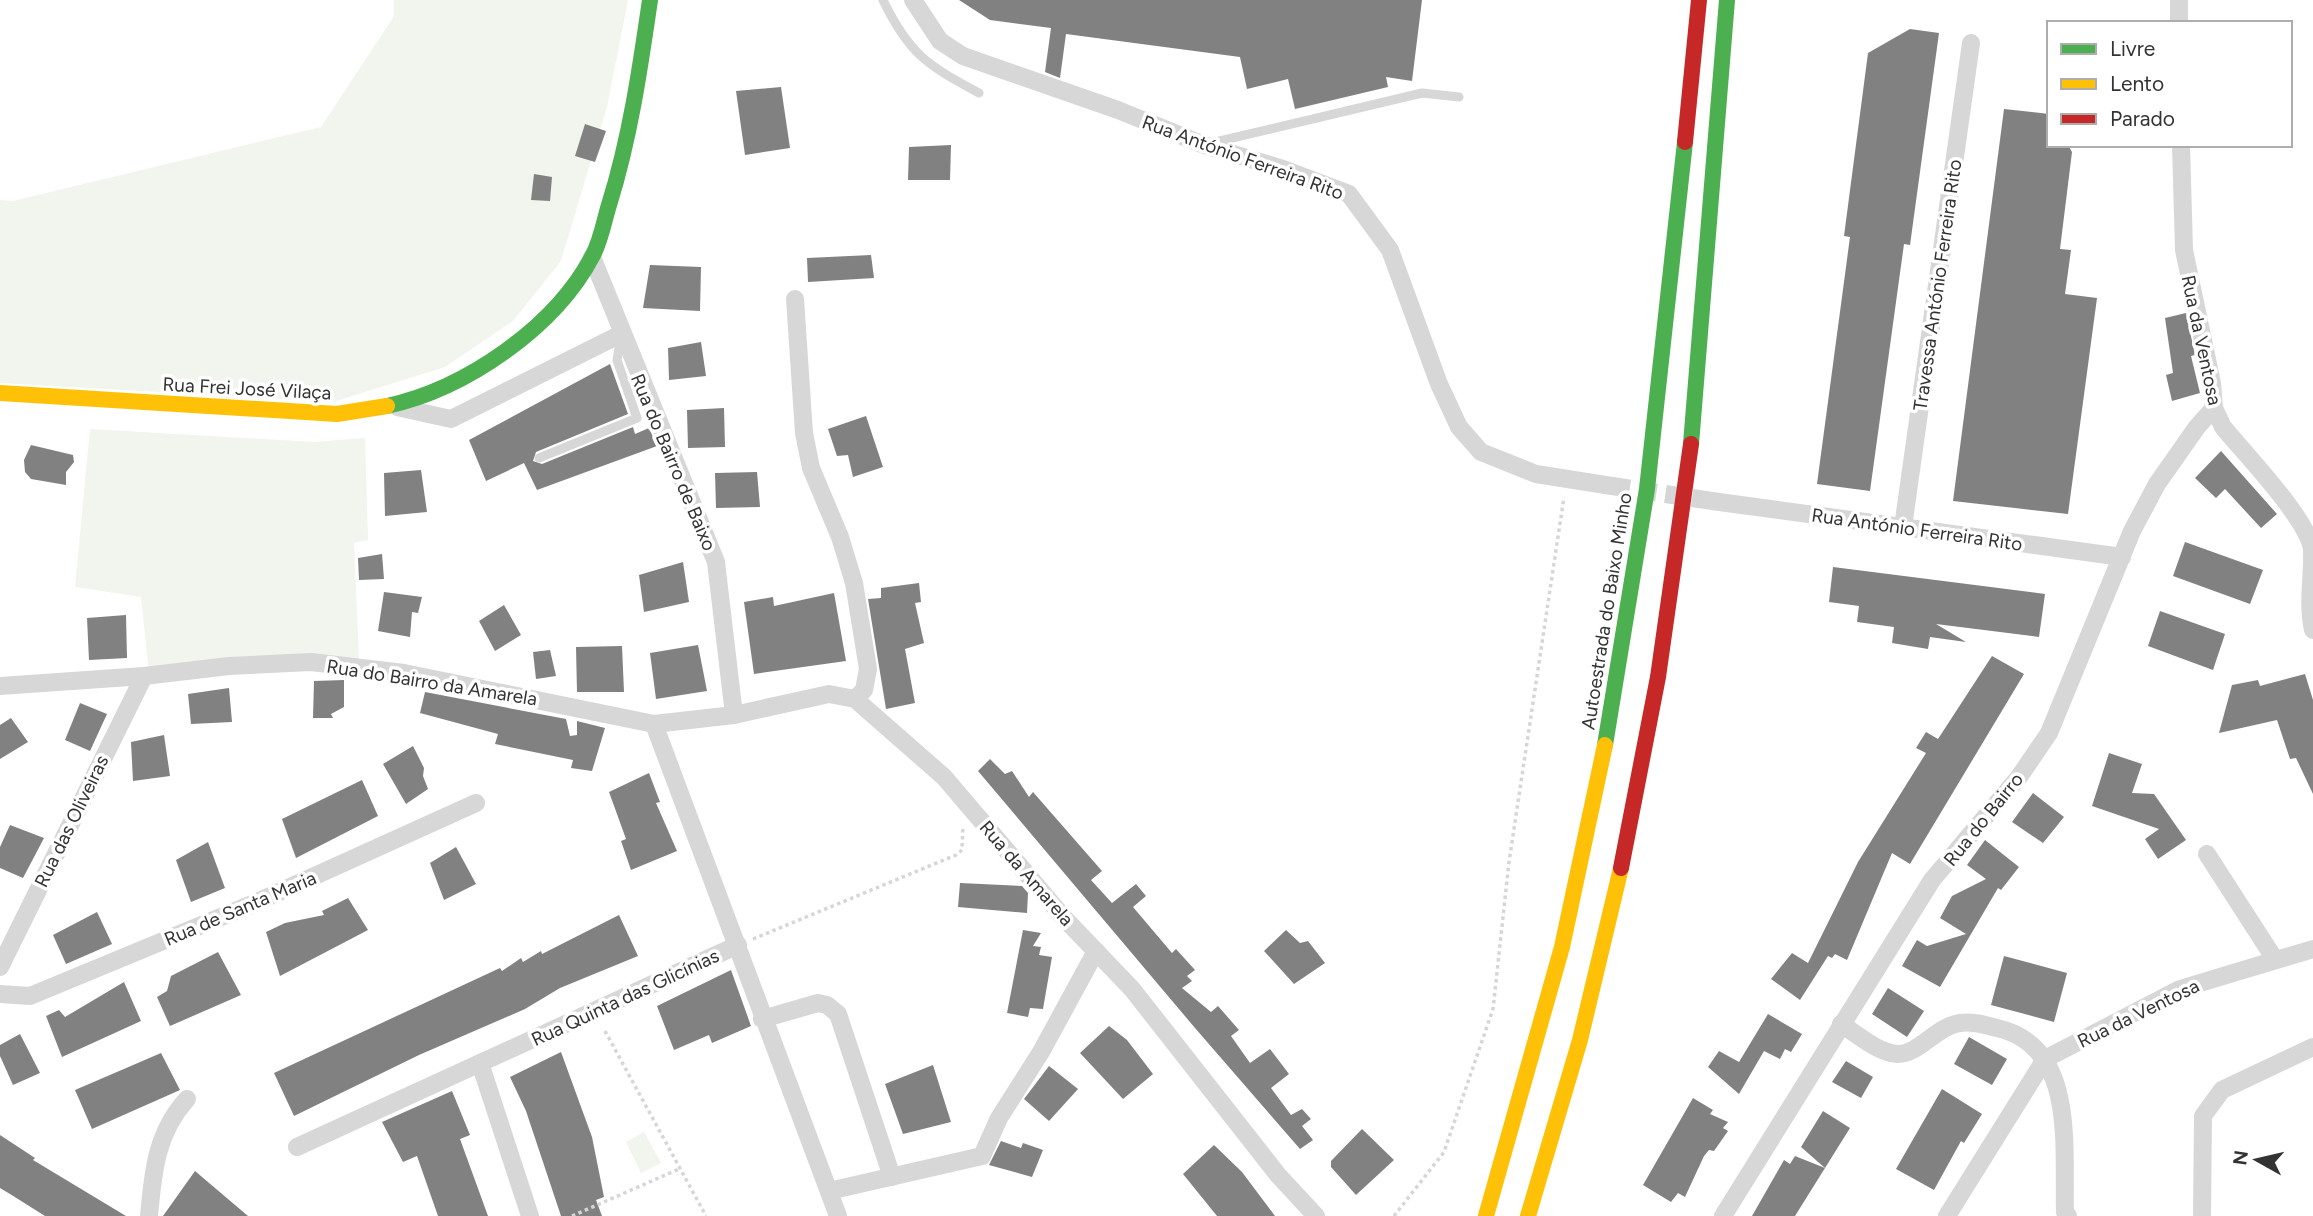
<svg xmlns="http://www.w3.org/2000/svg" width="2313" height="1216" viewBox="0 0 2313 1216" font-family="Figtree,sans-serif">
  <rect width="100%" height="100%" fill="#fff"/>
  <g fill="#f1f5ed">
    <path d="M394,0H628L607,107L561,261L513,321L445,367L333,402L0,383V200L13,201L321,127L394,16Z"/>
    <path d="M90,429L314,442L365,438L368,540L354,543L359,660L149,672L141,597L75,587Z"/>
    <path d="M644,1132L661,1163L641,1173L626,1142Z"/>
  </g>
  <g fill="#818181">
    <path d="M959,0H1422L1412,81L1386,77L1388,87L1295,109L1288,79L1247,89L1240,57L1066,34L1060,78L1045,72L1051,28L990,20Z"/>
    <path d="M1910,29L1939,33L1910,245L1904,244L1870,491L1817,484L1850,237L1844,236L1868,53Z"/>
    <path d="M781,87L790,148L745,155L736,91Z"/>
    <path d="M2004,109L2049,114V145H2068L2072,152L2060,249L2071,250L2065,294L2097,298L2068,514L1953,501Z"/>
    <path d="M585,124L606,131L595,162L575,156Z"/>
    <path d="M951,145L950,180H908L909,147Z"/>
    <path d="M534,174L552,177L550,201L531,200Z"/>
    <path d="M871,255L874,278L808,282L807,258Z"/>
    <path d="M650,265L701,267L700,311L643,308Z"/>
    <path d="M2186,313L2195,355L2191,356L2200,393L2172,401L2166,375L2173,373L2165,318Z"/>
    <path d="M701,342L706,376L669,380L668,348Z"/>
    <path d="M610,364L628,414L536,452L533,461L542,464L633,427L635,434L649,428L657,446L537,490L524,463L486,481L469,440Z"/>
    <path d="M724,408L725,447L688,448L687,410Z"/>
    <path d="M866,416L883,467L853,477L848,455L837,456L828,429Z"/>
    <path d="M31,445L73,455L74,462L66,472V485L31,479L25,472L24,460Z"/>
    <path d="M2221,451L2277,514L2261,528L2225,489L2216,498L2195,478Z"/>
    <path d="M421,470L427,512L385,516L384,473Z"/>
    <path d="M757,472L760,507L716,508L715,473Z"/>
    <path d="M2185,542L2263,570L2250,604L2173,576Z"/>
    <path d="M382,554L384,579L359,580L358,558Z"/>
    <path d="M683,562L689,602L644,612L639,575Z"/>
    <path d="M1833,567L2045,594L2039,637L1936,624L1966,642L1930,637L1928,649L1892,643L1894,627L1857,622L1859,606L1829,602Z"/>
    <path d="M919,583L921,602L915,603L924,643L905,649L915,703L886,709L868,599L881,598V588Z"/>
    <path d="M384,592L422,597L418,613L412,612L410,637L378,631Z"/>
    <path d="M834,593L846,661L754,674L744,602L773,597L774,606Z"/>
    <path d="M504,605L521,635L495,651L479,621Z"/>
    <path d="M2160,611L2225,634L2213,670L2148,646Z"/>
    <path d="M126,615L127,658L89,660L87,618Z"/>
    <path d="M698,645L707,691L656,699L650,653Z"/>
    <path d="M622,646L624,692H577L576,647Z"/>
    <path d="M550,650L556,676L536,679L533,652Z"/>
    <path d="M1992,656L2024,674L1910,864L1892,853L1847,960L1835,954L1832,958L1828,956L1800,1000L1771,979L1792,953L1808,963L1858,862L1926,753L1916,748L1926,732L1938,739Z"/>
    <path d="M2305,674L2313,700V794L2296,758L2290,759L2277,720L2219,733L2232,685L2258,680L2260,686Z"/>
    <path d="M344,680V707L331,714L333,718H313L314,681Z"/>
    <path d="M229,688L232,722L191,724L188,694Z"/>
    <path d="M425,692L566,719L570,736L577,735V721L605,728L592,771L571,768L573,760L495,744L498,734L420,713Z"/>
    <path d="M80,703L107,714L90,751L65,740Z"/>
    <path d="M11,718L28,742L0,759V725Z"/>
    <path d="M164,735L170,776L133,781L131,742Z"/>
    <path d="M413,746L424,768L423,776L428,789L406,804L383,764Z"/>
    <path d="M2109,753L2142,764L2132,793L2154,794L2186,840L2158,859L2145,839L2159,829L2092,806Z"/>
    <path d="M990,759L1005,774L1012,771L1029,797L1033,792L1102,871L1091,880L1112,903L1136,884L1146,896L1133,907L1172,953L1176,949L1195,970L1187,976L1192,981L1182,988L1211,1012L1218,1006L1239,1030L1231,1036L1250,1063L1270,1049L1289,1074L1271,1088L1291,1115L1302,1109L1311,1119L1302,1126L1313,1140L1300,1149L1195,1028L978,771Z"/>
    <path d="M649,773L660,802L656,803L677,851L631,870L621,841L626,839L609,792Z"/>
    <path d="M362,780L378,816L296,858L282,819Z"/>
    <path d="M2033,793L2064,817L2043,843L2012,822Z"/>
    <path d="M10,825L44,838L23,878L0,868V847Z"/>
    <path d="M1985,840L2019,867L2001,890L1998,888L1940,987L1902,966L1917,940L1927,946L1966,934L1940,918L1952,896L1986,879L1967,865Z"/>
    <path d="M208,842L225,888L191,902L176,860Z"/>
    <path d="M456,847L476,884L444,900L430,863Z"/>
    <path d="M960,883L1022,886L1028,893L1027,913L958,907Z"/>
    <path d="M348,898L368,930L280,976L266,932L285,923L324,915L322,911Z"/>
    <path d="M97,912L112,944L66,964L53,935Z"/>
    <path d="M619,915L638,956L560,988L525,1009L419,1055L294,1116L274,1073L500,968L502,971L521,958L523,962L541,951L542,954Z"/>
    <path d="M1023,930L1041,933L1033,946L1041,947L1039,955L1052,957L1043,1009L1030,1008L1028,1017L1007,1013Z"/>
    <path d="M1286,930L1300,943L1308,941L1325,963L1294,984L1264,951Z"/>
    <path d="M218,952L241,995L170,1026L157,997L167,991L171,976Z"/>
    <path d="M2004,956L2067,973L2054,1022L1991,1005Z"/>
    <path d="M731,970L751,1026L712,1043L709,1035L674,1050L657,1006Z"/>
    <path d="M124,982L141,1021L62,1057L46,1016L59,1010L65,1017Z"/>
    <path d="M1888,988L1924,1011L1907,1037L1872,1014Z"/>
    <path d="M1768,1014L1802,1034L1791,1052L1785,1049L1780,1059L1764,1051L1739,1094L1708,1067L1719,1051L1739,1062Z"/>
    <path d="M1109,1026L1127,1040L1153,1074L1123,1099L1080,1053Z"/>
    <path d="M20,1034L40,1073L13,1085L0,1056V1045Z"/>
    <path d="M1969,1037L2007,1059L1992,1085L1954,1064Z"/>
    <path d="M561,1052L592,1137L604,1197L596,1200L602,1216H561L526,1111L510,1077Z"/>
    <path d="M161,1053L180,1090L92,1129L75,1090Z"/>
    <path d="M1846,1061L1873,1077L1861,1098L1832,1082Z"/>
    <path d="M933,1065L951,1122L903,1134L885,1084Z"/>
    <path d="M1049,1066L1078,1089L1049,1121L1024,1099Z"/>
    <path d="M1942,1089L1982,1114L1964,1143L1961,1141L1934,1190L1896,1169Z"/>
    <path d="M452,1091L470,1135L460,1139L488,1216H438L417,1156L403,1162L382,1122Z"/>
    <path d="M1693,1098L1713,1110L1710,1114L1728,1122L1723,1128L1728,1131L1714,1151L1709,1150L1704,1156L1685,1197L1678,1193L1671,1202L1643,1185Z"/>
    <path d="M1823,1111L1850,1128L1825,1168L1801,1147Z"/>
    <path d="M1362,1129L1394,1160L1356,1195L1331,1167V1161Z"/>
    <path d="M0,1135L35,1158L33,1160L126,1216H45L10,1194L0,1188Z"/>
    <path d="M1001,1141L1021,1148L1023,1143L1043,1150L1032,1177L989,1165Z"/>
    <path d="M1214,1145L1242,1172L1275,1216H1217L1183,1174Z"/>
    <path d="M1795,1156L1825,1168L1795,1216H1752L1784,1160L1790,1164Z"/>
    <path d="M195,1171L248,1216H163Z"/>
  </g>
  <g fill="none" stroke-linecap="round" stroke-linejoin="round">
    <path stroke="#d6d6d6" stroke-width="18" stroke-dasharray="18 9" stroke-linecap="butt" d="M1612,486L1712,501"/>
    <g stroke="#d6d6d6" stroke-width="3.5" stroke-dasharray="3.5 3.5" stroke-linecap="butt">
      <path d="M753,939L956,855L962,850L963,826"/>
      <path d="M605,1031L706,1216"/>
      <path d="M572,1216L679,1169"/>
      <path d="M1394,1216L1444,1152L1493,1009L1509,862L1564,497"/>
    </g>
    <g stroke="#d7d7d7" stroke-width="9">
      <path d="M883,0C909,54 927,65 979,93"/>
      <path d="M1211,143L1422,93L1459,97"/>
      <path d="M539,458L637,418L617,360L621,336"/>
    </g>
    <g stroke="#d7d7d7" stroke-width="18">
      <path d="M913,0L940,41L963,56L1118,110L1204,145L1280,168L1349,194L1390,250L1439,384L1459,427L1481,452L1536,474L1612,486"/>
      <path d="M2179,0V23"/>
      <path d="M2181,145L2184,250L2212,383L2214,408L2223,427C2245,454 2307,518 2312,549C2313,576 2307,603 2313,630"/>
      <path d="M592,257L716,562L734,715"/>
      <path d="M795,299L804,433L811,468L840,537L854,583L868,669L864,690L855,699"/>
      <path d="M397,407L451,419L621,334"/>
      <path d="M1712,501L2122,557"/>
      <path d="M1903,527L1971,43"/>
      <path d="M0,686L144,676L229,666L311,662L404,673L654,724L734,715L829,694L855,699L944,777L1065,919L1132,989L1278,1175L1316,1216"/>
      <path d="M654,724L838,1216"/>
      <path d="M2207,854L2274,958"/>
      <path d="M0,967L144,676"/>
      <path d="M0,994L30,996L257,902L476,803"/>
      <path d="M762,1019L818,1003L827,1005L838,1014L892,1177"/>
      <path d="M1841,1024C1857,1034 1878,1053 1898,1054C1919,1054 1937,1026 1960,1023C1972,1021 1985,1025 1997,1028C2077,1046 2063,1147 2065,1212L2068,1216"/>
      <path d="M2045,1059L2180,989L2313,949"/>
      <path d="M480,1063L530,1216"/>
      <path d="M297,1147L738,945"/>
      <path d="M829,1191L982,1156L999,1118L1041,1052L1096,951"/>
      <path d="M149,1216C153,1172 156,1133 187,1099"/>
      <path d="M1723,1216L1932,880L2019,777L2049,733L2132,531L2157,484L2197,427L2214,408"/>
      <path d="M1947,1216L2045,1059"/>
      <path d="M2202,1216L2203,1116L2222,1090L2313,1047"/>
    </g>
    <g stroke="#4caf50" stroke-width="16">
      <path d="M387,406C465,389 555,328 593,255C601,240 604,221 609,205C630,138 640,69 650,0"/>
      <path d="M1691,444L1727,0"/>
      <path d="M1605,745L1647,489L1685,142"/>
    </g>
    <g stroke="#ffc107" stroke-width="16">
      <path d="M0,393L337,414L387,406"/>
      <path d="M1486,1216L1562,947L1605,745"/>
      <path d="M1528,1216L1580,1040L1621,868"/>
    </g>
    <g stroke="#c62828" stroke-width="16">
      <path d="M1685,142L1699,0"/>
      <path d="M1621,868L1658,677L1691,444"/>
    </g>
  </g>
  <g text-anchor="middle" stroke-width="7" stroke-linejoin="round" paint-order="stroke">
    <g font-size="19" fill="#333" stroke="#fff">
      <text transform="translate(1243 157) rotate(20)" y="7">Rua António Ferreira Rito</text>
      <text transform="translate(1937 285) rotate(-82)" y="7">Travessa António Ferreira Rito</text>
      <text transform="translate(2202 340) rotate(78)" y="7">Rua da Ventosa</text>
      <text transform="translate(247 388) rotate(3)" y="7">Rua Frei José Vilaça</text>
      <text transform="translate(674 462) rotate(67)" y="7">Rua do Bairro de Baixo</text>
      <text transform="translate(1917 529) rotate(8)" y="7">Rua António Ferreira Rito</text>
      <text transform="translate(1606 611) rotate(-81)" y="7">Autoestrada do Baixo Minho</text>
      <text transform="translate(432 682) rotate(9)" y="7">Rua do Bairro da Amarela</text>
      <text transform="translate(1983 819) rotate(-51)" y="7">Rua do Bairro</text>
      <text transform="translate(71 821) rotate(-64)" y="7">Rua das Oliveiras</text>
      <text transform="translate(1027 873) rotate(49)" y="7">Rua da Amarela</text>
      <text transform="translate(240 908) rotate(-23)" y="7">Rua de Santa Maria</text>
      <text transform="translate(625 997) rotate(-25)" y="7">Rua Quinta das Glicínias</text>
      <text transform="translate(2138 1013) rotate(-26)" y="7">Rua da Ventosa</text>
    </g>
  </g>
  <rect x="2047" y="21" width="245" height="126" fill="#ffffff" stroke="#adadad" stroke-width="2"/>
  <rect x="2061" y="44" width="35" height="10" fill="#4caf50" stroke="#adadad" stroke-width="2"/>
  <text x="2110" y="56" font-size="21" fill="#333333">Livre</text>
  <rect x="2061" y="79" width="35" height="10" fill="#ffc107" stroke="#adadad" stroke-width="2"/>
  <text x="2110" y="91" font-size="21" fill="#333333">Lento</text>
  <rect x="2061" y="114" width="35" height="10" fill="#c62828" stroke="#adadad" stroke-width="2"/>
  <text x="2110" y="126" font-size="21" fill="#333333">Parado</text>
  <g transform="translate(2257 1160) rotate(278)" stroke="#ffffff" stroke-width="5" paint-order="stroke">
  <path d="M0-5L12 26L0 18L-12 26Z" fill="#333333"/>
  <text y="-10" font-size="19" font-weight="bold" text-anchor="middle" fill="#333333">N</text>
  </g>
</svg>
